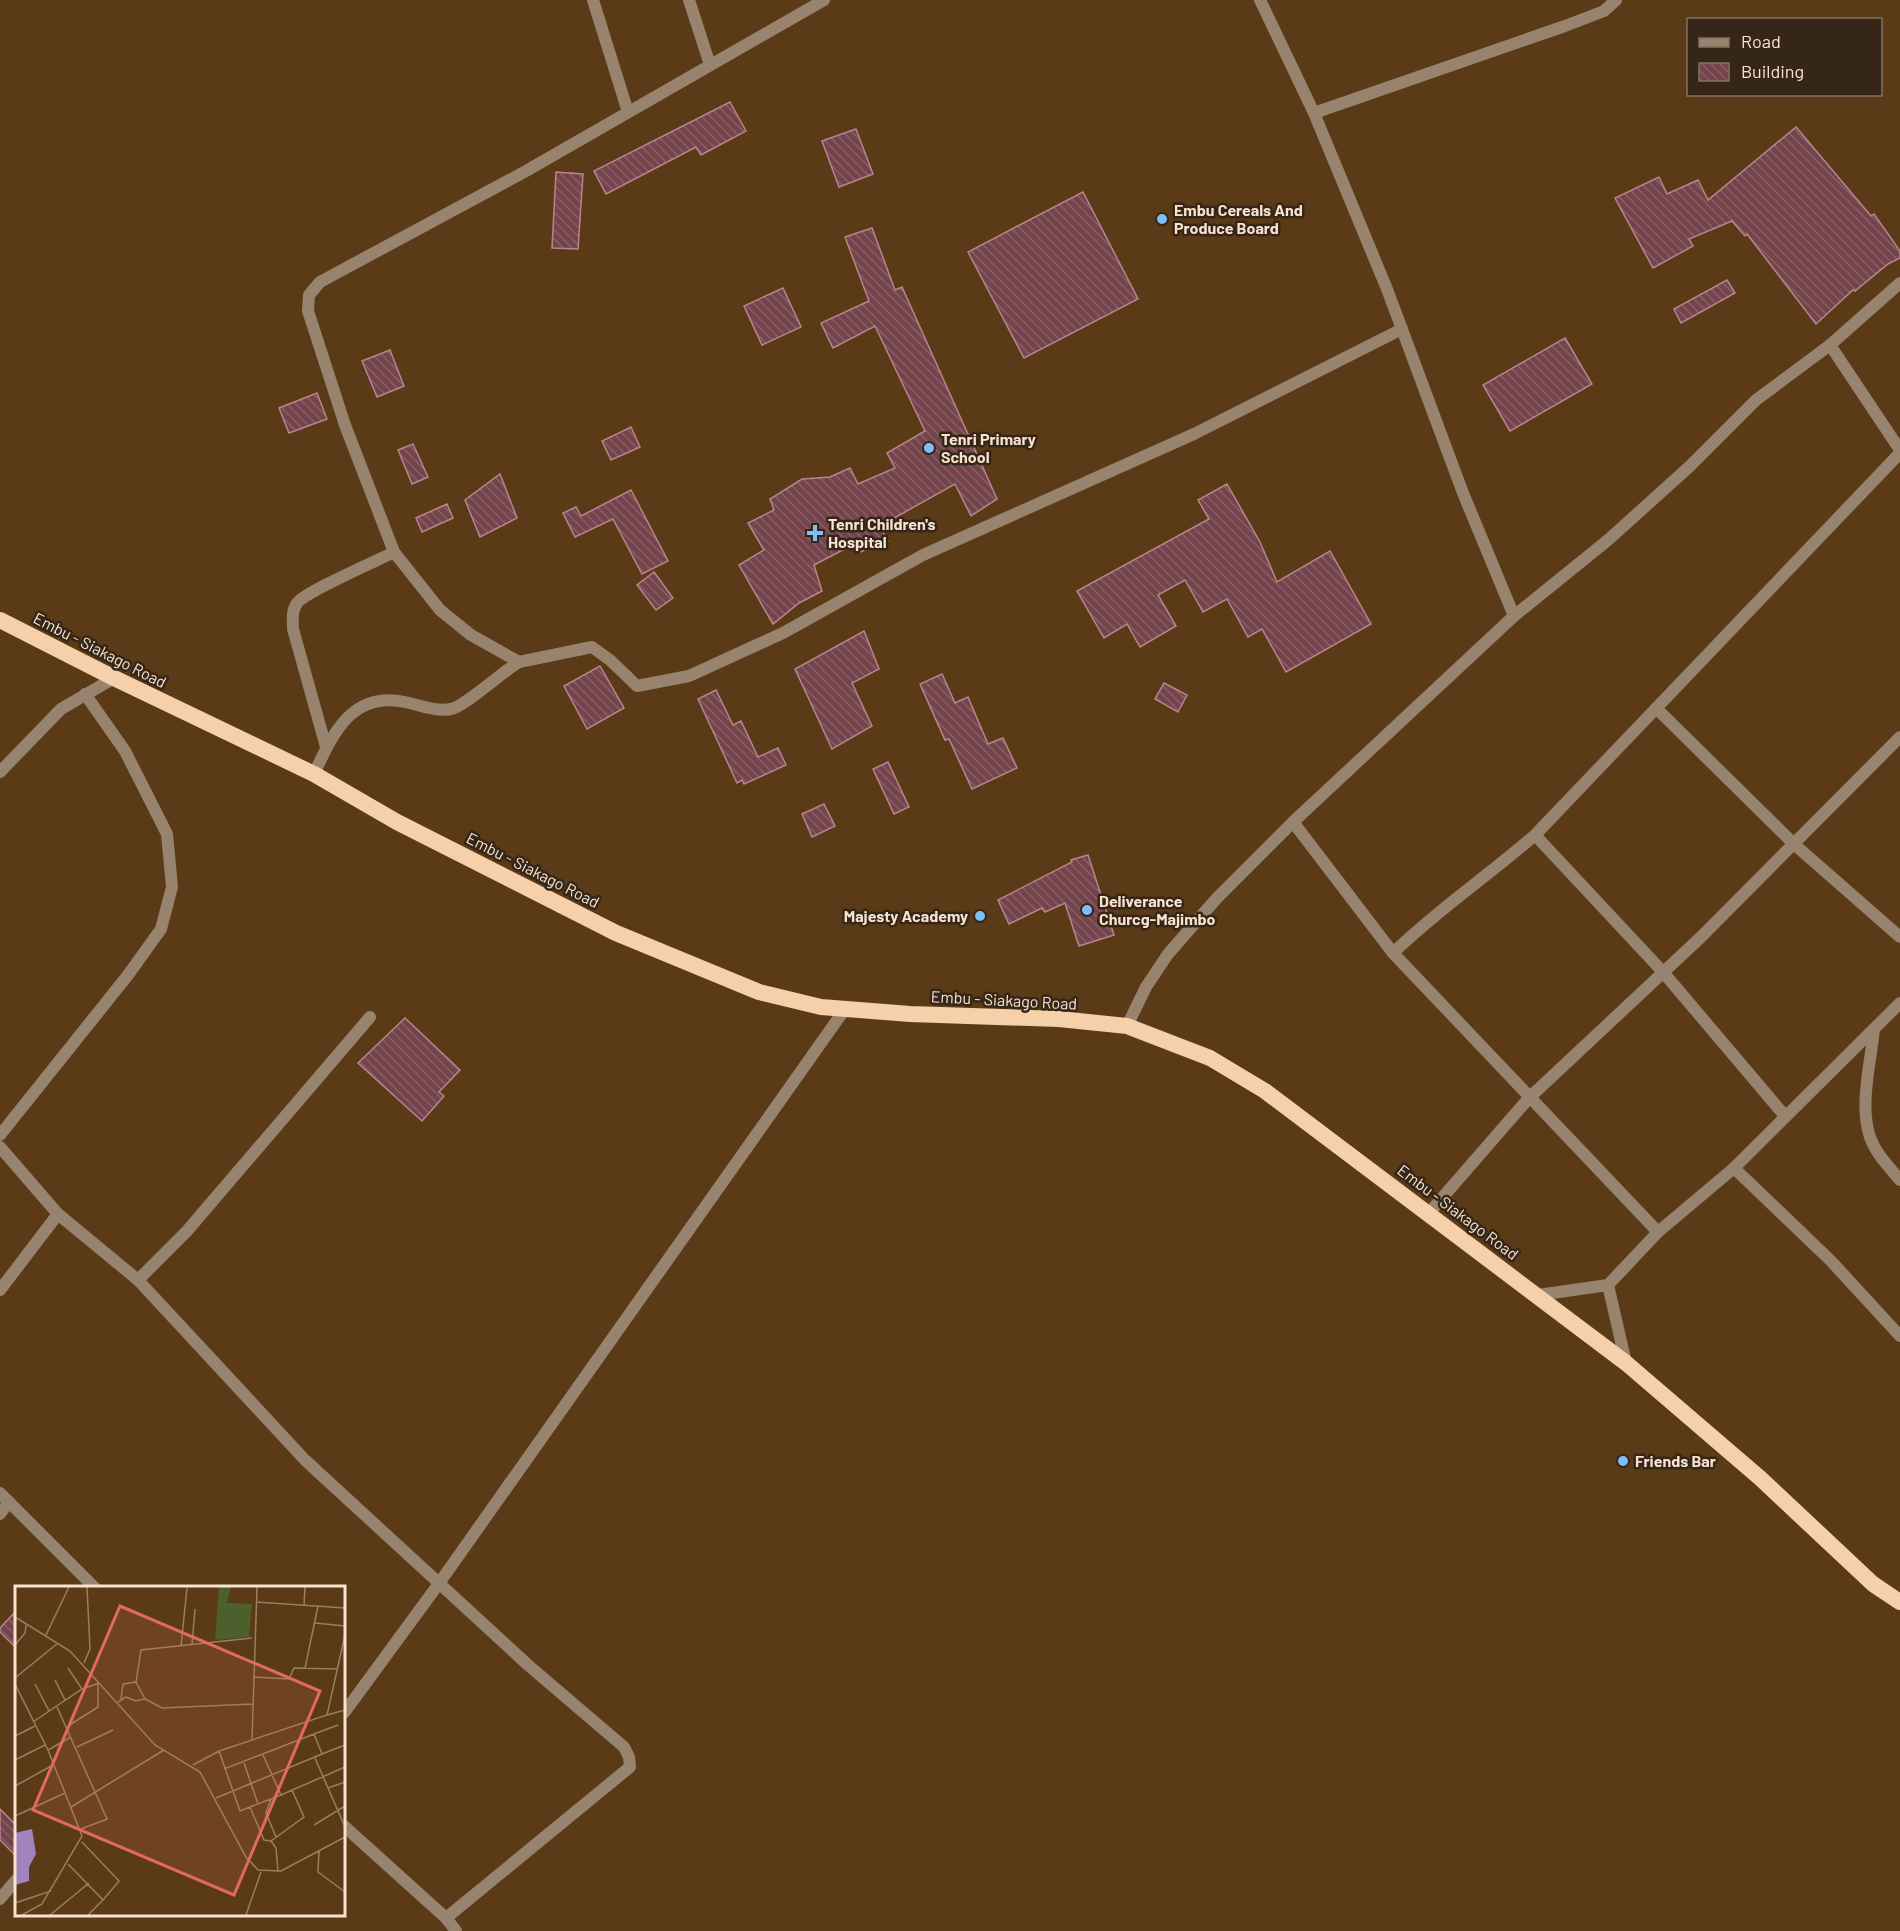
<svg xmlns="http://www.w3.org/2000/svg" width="1900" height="1931" viewBox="0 0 1900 1931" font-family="Barlow,sans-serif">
  <defs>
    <pattern id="building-back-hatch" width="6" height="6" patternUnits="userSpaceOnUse" patternTransform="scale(1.5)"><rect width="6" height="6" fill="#74444d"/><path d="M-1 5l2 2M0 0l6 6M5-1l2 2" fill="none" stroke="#895f66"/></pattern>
  </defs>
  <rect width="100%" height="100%" fill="#5b3b17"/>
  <g fill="url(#building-back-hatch)" stroke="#ba848d" stroke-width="1.5">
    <path d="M730,102L746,131L701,155L696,147L606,194L594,171Z"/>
    <path d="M1796,127L1871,216L1874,214L1900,251V258L1888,264L1855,291L1853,290L1816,324L1747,234L1745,236L1732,221L1689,239L1693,246L1653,268L1615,198L1659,177L1667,194L1698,180L1708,200Z"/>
    <path d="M856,129L873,174L839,187L822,141Z"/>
    <path d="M556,172L583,174L578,249L552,248Z"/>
    <path d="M1083,192L1138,299L1024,358L968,252Z"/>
    <path d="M872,228L895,290L902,287L997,499L971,516L955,484L880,526L888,541L860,552L856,543L814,565L822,591L799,603L773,624L739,565L764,550L748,523L774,510L770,499L802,479L830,477L850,468L858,484L895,468L887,453L925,431L875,326L833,348L821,323L869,301L845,237Z"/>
    <path d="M1727,280L1735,293L1681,323L1674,309Z"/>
    <path d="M783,288L801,327L762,345L744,306Z"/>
    <path d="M1565,338L1592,384L1510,431L1483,385Z"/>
    <path d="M390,350L404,386L377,397L362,361Z"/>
    <path d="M317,393L327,419L289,433L279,408Z"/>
    <path d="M631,427L640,447L611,460L602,441Z"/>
    <path d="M413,444L428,477L412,484L398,450Z"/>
    <path d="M500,474L517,518L480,537L465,500Z"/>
    <path d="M1227,484L1260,542L1277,582L1330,551L1371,624L1286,672L1262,629L1248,637L1227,599L1203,612L1185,580L1158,595L1176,626L1140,647L1127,624L1104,638L1077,591L1209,519L1198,500Z"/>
    <path d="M631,490L668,561L642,574L613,519L575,537L563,513L576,507L581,516Z"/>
    <path d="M447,504L453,518L422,532L416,518Z"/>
    <path d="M654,572L673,598L656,610L637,585Z"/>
    <path d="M864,631L879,669L852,683L872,726L832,749L795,669Z"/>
    <path d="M600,666L624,708L587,729L564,686Z"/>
    <path d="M942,674L955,703L968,697L988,744L1003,738L1017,768L972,789L949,739L945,740L920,684Z"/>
    <path d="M1164,683L1187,695L1178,712L1155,699Z"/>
    <path d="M716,690L733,725L741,721L758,757L778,748L786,765L744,784L742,780L737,783L698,699Z"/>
    <path d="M888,762L909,807L894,814L873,769Z"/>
    <path d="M824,804L835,826L812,837L802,814Z"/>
    <path d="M1088,855L1114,935L1079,946L1065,903L1045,912L1042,908L1009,924L998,900L1072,862L1071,860Z"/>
    <path d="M405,1018L460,1070L439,1092L444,1096L422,1121L358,1063Z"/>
    <path d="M16,1611V1648L0,1632V1628Z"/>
    <path d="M0,1809L16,1825V1856L0,1840Z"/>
  </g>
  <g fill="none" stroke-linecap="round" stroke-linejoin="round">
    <g stroke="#98836e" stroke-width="12">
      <path d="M593,0L628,112"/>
      <path d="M689,0L710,65"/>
      <path d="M824,0L526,171L320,282L309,295L308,311L345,425L394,552L440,610L471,635L519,662L592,647L610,660L637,686L689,676L783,633L923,555L1194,434L1402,329"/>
      <path d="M1260,0L1314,113L1387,289L1463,493L1514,616"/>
      <path d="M1314,113L1565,26L1604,11L1616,0"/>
      <path d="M1830,345L1900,450"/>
      <path d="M1656,708L1795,845L1900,937"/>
      <path d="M326,747L293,629C293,620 291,610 298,602C309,590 375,562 394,552"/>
      <path d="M0,772L61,709L114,678"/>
      <path d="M314,774C333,733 352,691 405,702C419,705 436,712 451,709C464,707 503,671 519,662"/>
      <path d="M1293,822L1393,953L1658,1232L1734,1168"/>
      <path d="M1535,835L1663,972L1785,1116"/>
      <path d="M1393,953C1437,910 1488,876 1535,835L1900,453"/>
      <path d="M1900,1003L1734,1168L1831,1261L1900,1336"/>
      <path d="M1127,1026L1146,987L1168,954L1217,898L1293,822L1514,616L1608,540L1689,467L1756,400L1830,345L1900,283"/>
      <path d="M1874,1029C1871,1062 1859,1105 1870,1137C1876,1154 1889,1167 1900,1180"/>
      <path d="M0,1135L128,975L161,929L172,887L167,834L125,751L85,694"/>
      <path d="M0,1147L58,1214L138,1280L305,1460L528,1665L624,1747L629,1757L630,1767L446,1918"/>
      <path d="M1429,1213L1529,1098L1701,937L1900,737"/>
      <path d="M138,1280L187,1231L370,1017"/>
      <path d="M1608,1285L1626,1363"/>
      <path d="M0,1290L58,1214"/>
      <path d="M1538,1295L1608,1285L1658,1232"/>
      <path d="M0,1493L95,1588"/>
      <path d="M0,1514L9,1502"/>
      <path d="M344,1713L440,1582L845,1009"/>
      <path d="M344,1826L446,1918L456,1931"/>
      <path d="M0,1899L16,1880"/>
    </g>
    <path stroke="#f6d0aa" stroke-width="16" d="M0,620L114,678L314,774L397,822L616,933L759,992L821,1007L910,1014L1059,1019L1127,1026L1210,1058L1265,1091L1626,1363L1760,1478L1873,1584L1900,1602"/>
  </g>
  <g fill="#7dbef9" stroke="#352617" stroke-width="2">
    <circle cx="1162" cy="219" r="6"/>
    <circle cx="929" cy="448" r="6"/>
    <path d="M812 524h6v6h6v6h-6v6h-6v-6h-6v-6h6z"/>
    <circle cx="1087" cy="910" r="6"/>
    <circle cx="980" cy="916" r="6"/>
    <circle cx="1623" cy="1461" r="6"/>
  </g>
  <g text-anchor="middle" stroke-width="5" stroke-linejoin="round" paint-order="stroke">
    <g font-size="16" font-weight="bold" fill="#f7e3d0" stroke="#352617" text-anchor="start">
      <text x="1174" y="216">Embu Cereals And<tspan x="1174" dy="18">Produce Board</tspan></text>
      <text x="941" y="445">Tenri Primary<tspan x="941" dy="18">School</tspan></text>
      <text x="828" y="530">Tenri Children's<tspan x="828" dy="18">Hospital</tspan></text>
      <text x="1099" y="907">Deliverance<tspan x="1099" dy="18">Churcg-Majimbo</tspan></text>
      <text x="968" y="922" text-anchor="end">Majesty Academy</text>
      <text x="1635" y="1467">Friends Bar</text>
    </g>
    <g font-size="16" fill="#f7e3d0" stroke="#352617">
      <text transform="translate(100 650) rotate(27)" y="6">Embu - Siakago Road</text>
      <text transform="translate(533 870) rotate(27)" y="6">Embu - Siakago Road</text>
      <text transform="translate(1004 1000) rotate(3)" y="6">Embu - Siakago Road</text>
      <text transform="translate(1458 1212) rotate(37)" y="6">Embu - Siakago Road</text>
    </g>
  </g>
  <g transform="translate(15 1586)">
    <rect width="330" height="330" fill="#5b3b17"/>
    <path d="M204,1H216L212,17L237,18L234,51L200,54Z" fill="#4c602d"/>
    <path d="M17,243L21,268L14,281V295L0,299V247Z" fill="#a184be"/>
    <path fill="none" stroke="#997e61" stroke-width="1.5" d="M241,16L330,22M289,20L290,1M0,31L55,65L140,159L185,186L231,271L243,284L266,285L330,251M300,37L330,40M31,49L54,1M237,52L126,64L121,96L130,113L147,122L238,118M0,59L10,47L11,39M177,59L180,23M166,60L172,2M69,77L75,63L72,1M53,82L67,103M290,82L303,20M238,91L274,93L279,82L322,83M0,92L43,57M40,94L50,114M0,98L33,164L67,250L27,318L7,329M20,98L34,125M106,113L108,98L121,96M103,116L111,111L121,115L129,113M42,121L92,233L66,243M312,129L330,124M18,136L67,103L84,97M53,140L83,121V98M299,148L323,139M0,150L20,140M237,153L242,1M62,161L98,144M33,164L56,151M204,165L225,225L235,221M307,168L330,159M248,169L266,209L235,221L249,254L256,255L261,262L263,286M300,172L330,241M0,174L30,159M229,177L243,218M178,179L204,165L312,129L330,49M0,200L38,179M313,202L330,196M266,209L330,181M201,212L307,168L299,148L209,183M256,213L251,227L261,251M56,221L149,164M0,230L50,207M299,239L330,220M256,255L289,231L277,204M67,256L104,295L88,314M304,265L303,286L330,306M53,278L88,314L73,329M0,317L36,305M35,329L74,297M231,329L246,286"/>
    <path fill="#e26963" fill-opacity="0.15" stroke="#e26963" stroke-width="3" d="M105,20L305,105L219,309L18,224Z"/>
    <rect width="330" height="330" fill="none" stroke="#f7e3d0" stroke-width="3"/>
  </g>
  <rect x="1687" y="18" width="195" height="78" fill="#352617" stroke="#837261" stroke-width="1.5"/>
  <rect x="1699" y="38" width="30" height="9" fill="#98836e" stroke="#837261" stroke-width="1.5"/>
  <text x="1741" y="48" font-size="18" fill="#f7e3d0">Road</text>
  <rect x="1699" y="63" width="30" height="18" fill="url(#building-back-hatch)" stroke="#837261" stroke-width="1.5"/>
  <text x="1741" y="78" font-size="18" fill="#f7e3d0">Building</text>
</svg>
